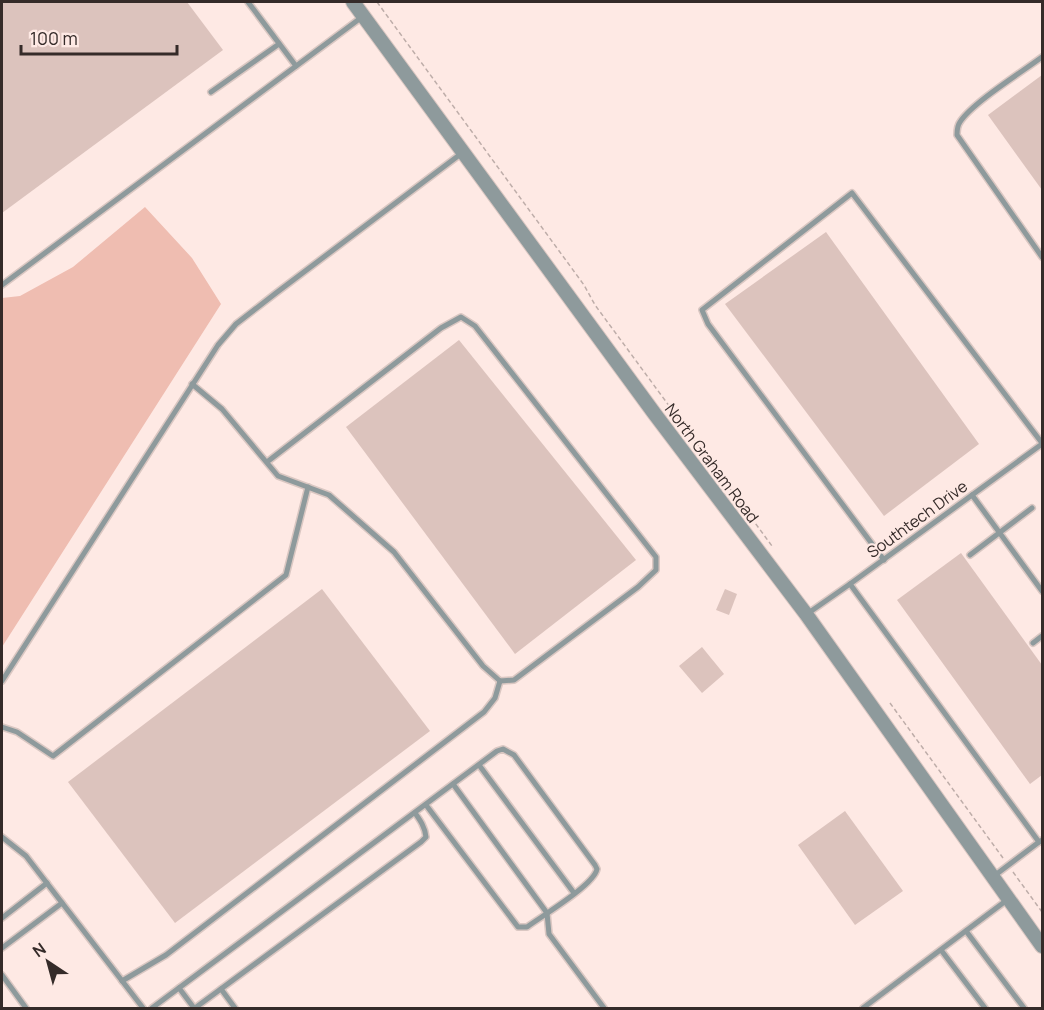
<svg xmlns="http://www.w3.org/2000/svg" width="1044" height="1010" viewBox="0 0 1044 1010" font-family="Manrope,sans-serif">
  <rect width="100%" height="100%" fill="#fee9e4"/>
  <path fill="#efbdb1" d="M145,207L192,258L221,304L2,647V298L20,296L73,267Z"/>
  <g fill="#dcc3bd">
    <path d="M2,2H187L223,50L2,213Z"/>
    <path d="M1042,75V190L988,115Z"/>
    <path d="M826,232L979,444L884,516L725,304Z"/>
    <path d="M459,340L636,560L515,654L346,427Z"/>
    <path d="M961,553L1042,665V775L1030,784L897,600Z"/>
    <path d="M322,589L430,731L175,923L68,782Z"/>
    <path d="M725,589L737,594L729,615L716,610Z"/>
    <path d="M702,647L724,674L702,693L679,666Z"/>
    <path d="M845,811L903,891L855,925L798,845Z"/>
  </g>
  <g fill="none" stroke-linecap="round" stroke-linejoin="round">
    <g stroke="#dac7c2" stroke-width="8">
      <g id="service">
        <path d="M248,2L296,66"/>
        <path d="M1042,57C1022,72 972,103 960,122C957,126 957,130 957,135L1042,257"/>
        <path d="M211,92L279,44"/>
        <path d="M2,285L362,17"/>
        <path d="M192,384L222,409L278,476L329,495L394,552L483,666L500,681L514,680L638,587L656,570V557L475,326L461,317L441,328L267,462"/>
        <path d="M972,495L1042,591"/>
        <path d="M970,555L1032,508"/>
        <path d="M884,560L708,324L702,310L852,193L1042,443"/>
        <path d="M850,584L1039,842L1042,840"/>
        <path d="M807,614L850,584L1042,444"/>
        <path d="M1033,643L1042,636"/>
        <path d="M2,681L218,345L236,324L276,293L462,153"/>
        <path d="M2,727L17,732L53,756L286,575L308,487"/>
        <path d="M479,765L574,893"/>
        <path d="M453,784L547,913L549,934L604,1008"/>
        <path d="M2,837L26,856L143,1008"/>
        <path d="M994,876L1039,842"/>
        <path d="M2,918L47,883"/>
        <path d="M966,931L1024,1008"/>
        <path d="M2,948L62,903"/>
        <path d="M941,950L985,1008"/>
        <path d="M2,975L26,1008"/>
        <path d="M122,981L166,955L484,712L495,698L500,681"/>
        <path d="M179,988L194,1008"/>
        <path d="M221,989L235,1008"/>
        <path d="M152,1008L497,751L503,749L514,755L595,865L597,869C594,885 542,916 527,927H518L426,805"/>
        <path d="M195,1008L421,842L426,837C425,827 420,820 415,813"/>
        <path d="M863,1008L1007,900"/>
      </g>
    </g>
    <g stroke="#dac7c2" stroke-width="16">
      <path id="tertiary" d="M353,2L654,413L806,614L1042,946"/>
    </g>
    <g stroke="#beada9" stroke-width="1.5" stroke-dasharray="4.5 3" stroke-linecap="butt">
      <path d="M377,2L584,285L595,305L772,546"/>
      <path d="M890,703L1003,858"/>
      <path d="M1013,872L1042,912"/>
    </g>
    <use href="#service" stroke="#8e9a9c" stroke-width="5"/>
    <use href="#tertiary" stroke="#8e9a9c" stroke-width="14"/>
  </g>
  <g text-anchor="middle" stroke-width="4.5" stroke-linejoin="round" paint-order="stroke">
    <g font-size="16" fill="#352b29" stroke="#fee9e4">
      <text transform="translate(712 463) rotate(53)" y="6">North Graham Road</text>
      <text transform="translate(917 519) rotate(-36)" y="6">Southtech Drive</text>
    </g>
  </g>
  <rect width="1044" height="1010" fill="none" stroke="#352b29" stroke-width="6"/>
  <g transform="translate(48 962) rotate(324)" stroke="#fee9e4" stroke-width="4.5" paint-order="stroke">
  <path d="M0-4.5L10 22L0 15L-10 22Z" fill="#352b29"/>
  <text y="-9" font-size="16" font-weight="bold" text-anchor="middle" fill="#352b29">N</text>
  </g>
  <path d="M21 45v9h156v-9" fill="none" stroke="#352b29" stroke-width="3"/>
  <text x="30" y="45" font-size="18" fill="#352b29" stroke="#fee9e4" stroke-width="4.5" paint-order="stroke">100 m</text>
</svg>
